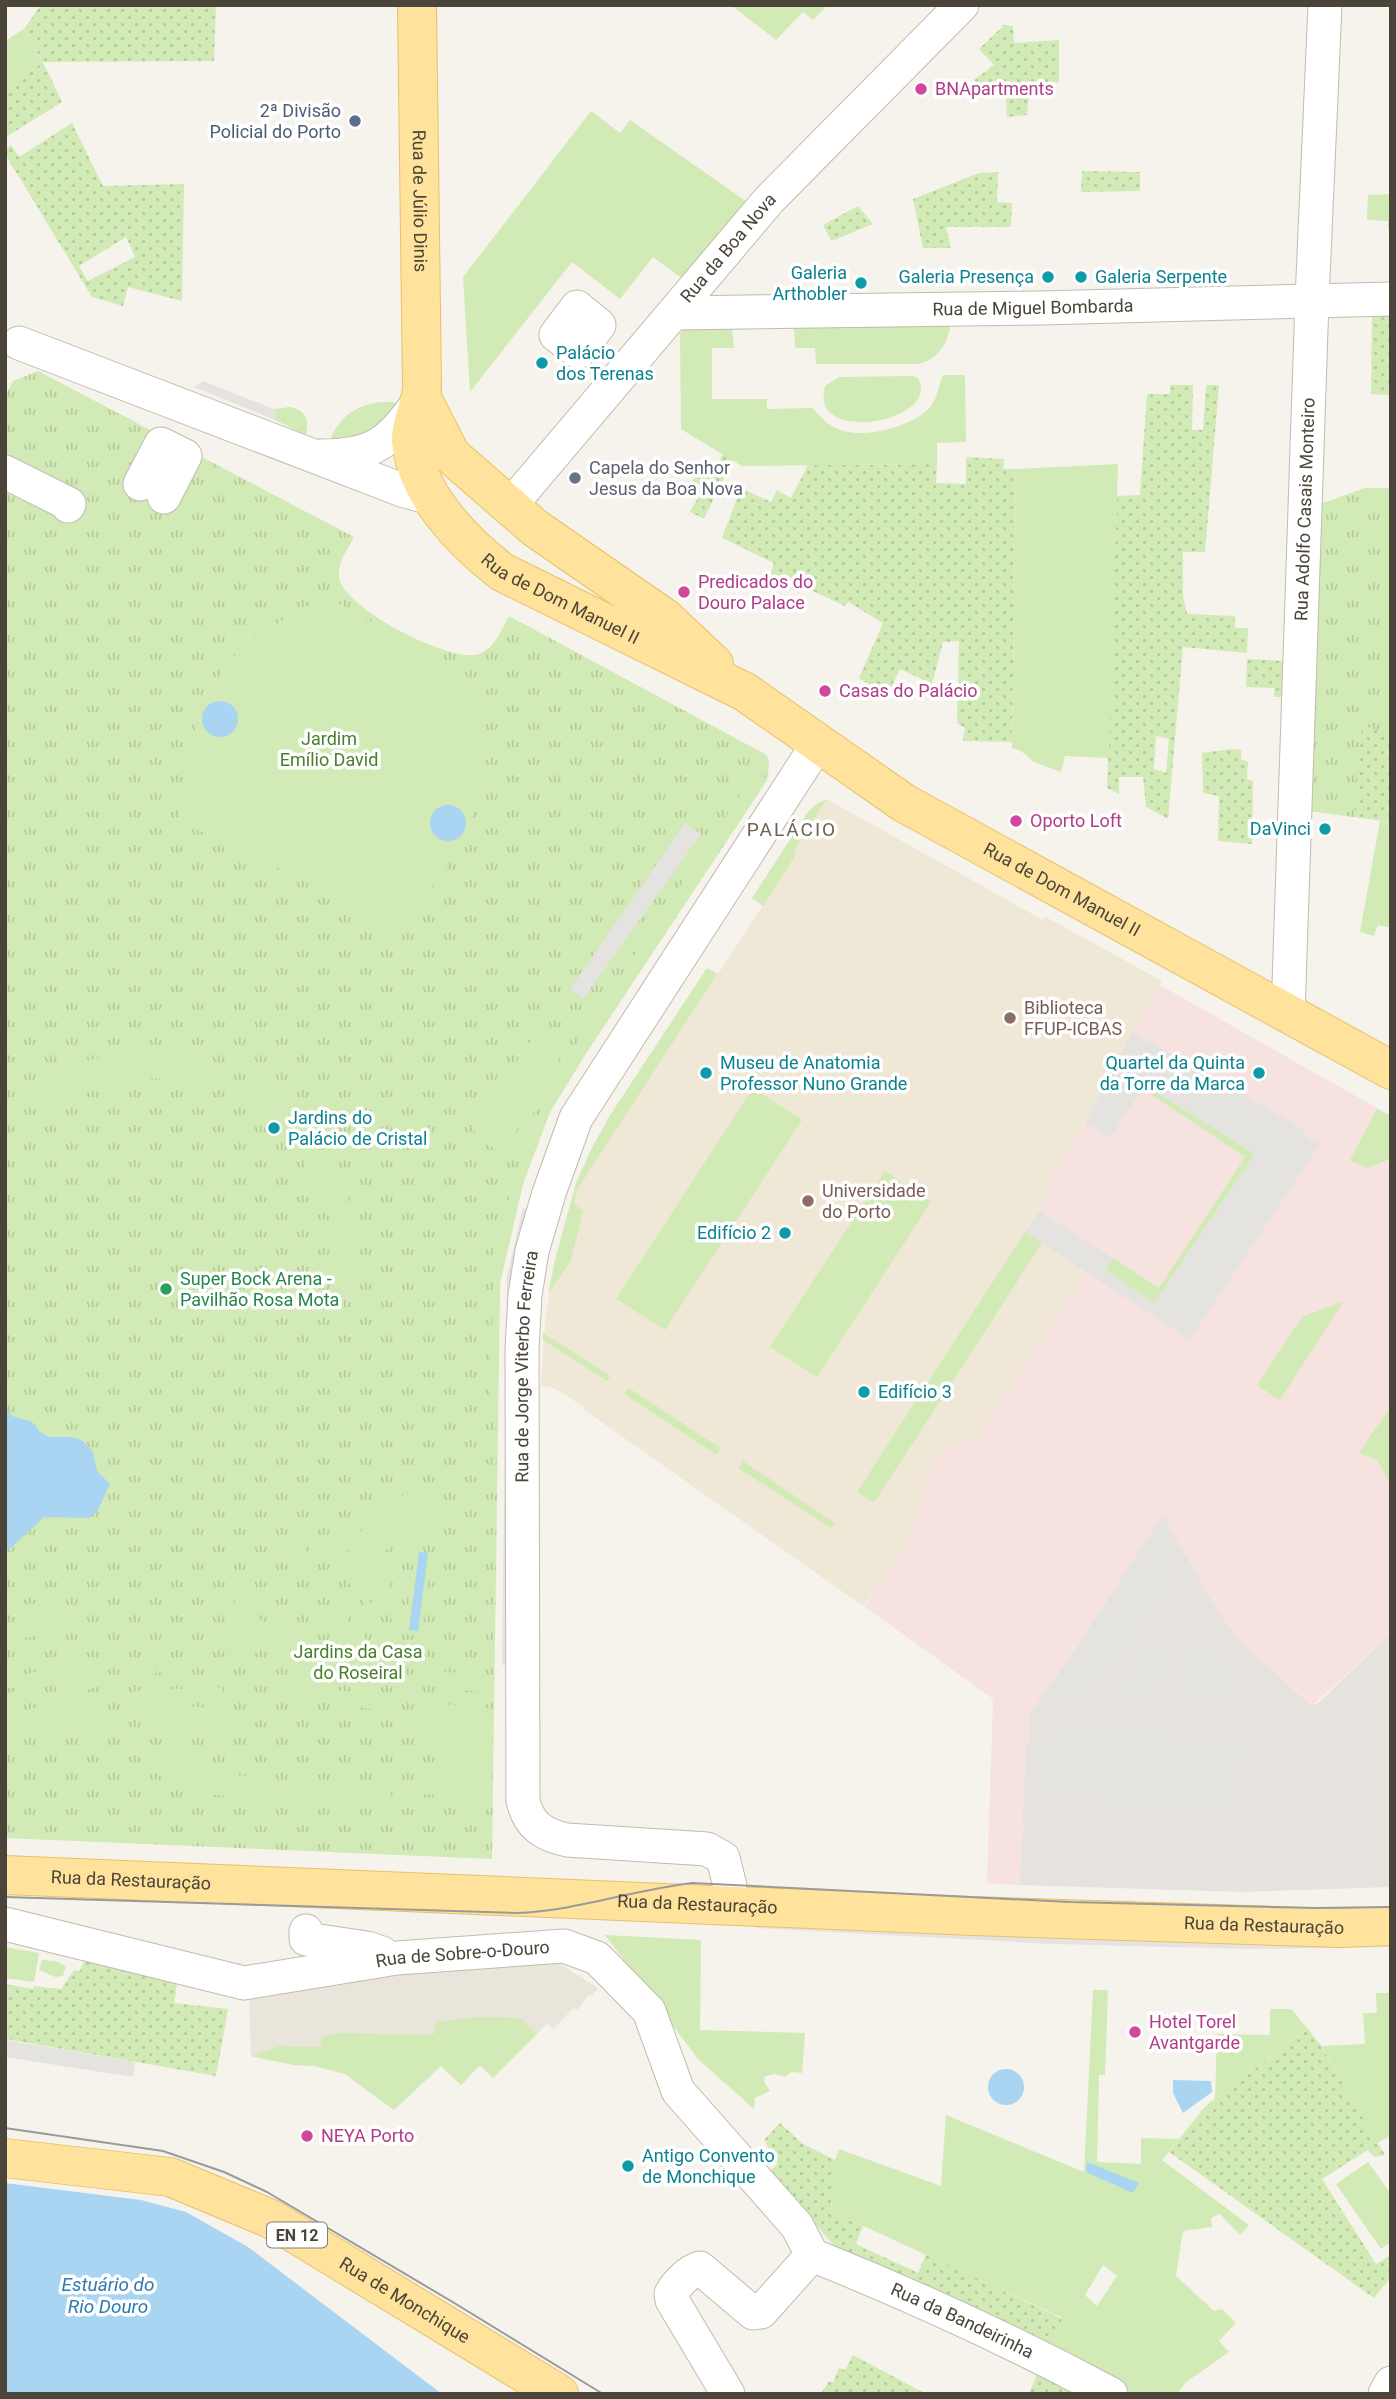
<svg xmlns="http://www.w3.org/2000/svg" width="1396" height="2399" viewBox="0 0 1396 2399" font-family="Roboto,sans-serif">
  <defs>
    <pattern id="grass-dots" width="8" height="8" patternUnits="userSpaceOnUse" patternTransform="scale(1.75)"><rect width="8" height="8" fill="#d2eab5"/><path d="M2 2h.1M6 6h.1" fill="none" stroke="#b6ca9c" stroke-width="1.8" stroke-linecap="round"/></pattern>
    <pattern id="park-tufts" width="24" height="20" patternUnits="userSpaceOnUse" patternTransform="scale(1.75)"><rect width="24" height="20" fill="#d2eab5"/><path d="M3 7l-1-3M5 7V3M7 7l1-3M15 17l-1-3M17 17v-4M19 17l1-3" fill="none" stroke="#b6ca9c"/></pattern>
  </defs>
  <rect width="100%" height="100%" fill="#f6f3ec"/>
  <path fill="#eae5da" d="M541,1952L598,1988L592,1996L589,1995L577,2010L573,2008L554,2029L547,2024L493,2078L480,2065L461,2085L441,2066L394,2110L345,2074L315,2066L294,2065L251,2056L249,1993Z"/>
  <path fill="#e6e2dd" d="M1163,1515L1217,1609L1239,1640L1312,1706L1319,1702L1391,1633V1887L1242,1892L1019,1885L1031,1712Z"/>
  <path fill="#efe8d6" d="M827,799L1043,920L1046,917L1162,981L1129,1036L1085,1123L1045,1186L1052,1191L1025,1231L1087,1271L977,1436L939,1452L928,1469L911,1538L863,1606L583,1409L584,1407L554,1388L541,1385L545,1322L555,1260L576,1183L591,1150L609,1117L707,968L718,974L797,853L793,850Z"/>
  <path fill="#f6e3e0" d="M1160,985L1391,1116V1439L1377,1460L1391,1485V1633L1312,1706L1239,1640L1217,1609L1163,1515L1070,1658L1031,1712L1019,1885L987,1883L993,1699L864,1606L911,1538L928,1469L939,1452L977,1436L1087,1271L1025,1232L1051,1192L1045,1186L1085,1123L1129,1036Z"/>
  <g fill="url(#grass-dots)" fill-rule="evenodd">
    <path d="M41,5H216L214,61L43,62L62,102L6,137L5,89L43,62L24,29Z"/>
    <path d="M1004,25L1013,26L1014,43L1059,40V82L1030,84L1027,115L1007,117L1006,96L989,98L974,80L994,65L979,49Z"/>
    <path d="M72,123L103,186L184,184L182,301L128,287L123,306L92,297L5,154V150L11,145L19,157ZM126,237L135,257L88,281L79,266Z"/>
    <path d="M1082,171L1140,172V191L1081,192Z"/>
    <path d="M998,172L997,202L1012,203L1011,227H946L951,248H923L913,199L979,173Z"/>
    <path d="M858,206L873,224L831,241L823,225Z"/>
    <path d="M1372,314H1391V395L1371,394Z"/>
    <path d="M1170,385H1193L1192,430H1203L1206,385H1219L1205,552H1183V596L1187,614L1235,616V628H1248L1247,653L1183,647L1168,819L1146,807L1143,777H1119V794L1107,788L1117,496L1140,495L1147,394H1170ZM1156,736L1169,739L1166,773L1154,769Z"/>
    <path d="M723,454L733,460L704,519L690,512L698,498L685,491L707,461L715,467Z"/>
    <path d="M966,457L1004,459L1003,469H1016L1012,742L963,741L965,728L957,723L959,641L943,642L932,684L900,669L887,696L859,678L883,623L848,602L845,606L802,586L799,593L769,578L774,563L722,538L741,488L771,502L777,490L791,498L808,465L937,464L936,483L966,484Z"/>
    <path d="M1247,659L1286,661L1285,697H1274V688L1246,687Z"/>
    <path d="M1314,672L1391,700V822L1310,811Z"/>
    <path d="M1231,749L1241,750V759L1248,762L1247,779L1253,781L1252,844L1218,841L1219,796L1203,793L1202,753Z"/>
    <path d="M84,1961L178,1978L174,2003L228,2009L216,2076L5,2039V1984L33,1989L34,1986L61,1989L74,1970L80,1971Z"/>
    <path d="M1308,2029L1322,2047L1385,2155L1374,2157L1368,2150L1322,2179L1376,2264L1391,2255V2277L1374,2298L1169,2152L1203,2109L1215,2098Z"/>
    <path d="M780,2123L803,2144L835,2160L831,2211L863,2226L856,2244L918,2273L926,2254L1063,2319L1045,2350L846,2259L769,2172L778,2164L764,2140Z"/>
    <path d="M853,2355L926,2394H821L829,2381L833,2383L839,2368L845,2370Z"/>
    <path d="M1041,2365L1097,2394H1029Z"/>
  </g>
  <g fill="url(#park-tufts)">
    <path d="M38,371L354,537C348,549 337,563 339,577C342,608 452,664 479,654C496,647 501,630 509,616L765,754L769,760L768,777L762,788L585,1055L550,1112L523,1184L500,1283L492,1859L5,1838V396L13,381Z"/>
    <path d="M1365,488H1391V735L1362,725L1354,817L1310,811L1320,504Z"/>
  </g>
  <g fill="#d2eab5" fill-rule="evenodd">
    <path d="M731,5H822L825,8L813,20L803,12L776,40Z"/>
    <path d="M24,29L43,62L5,89V41Z"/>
    <path d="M591,111L620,133L630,120L747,202L681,278L653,257L620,299L572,262L470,392L463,277Z"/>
    <path d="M1391,194V230H1388V221L1367,220L1368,195Z"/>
    <path d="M951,324C947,344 939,359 918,364H816L815,348H795L794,327Z"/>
    <path d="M686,327H732L734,348H712V399H767V409L813,408C820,418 831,428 844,431C868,438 915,426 931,406C937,398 939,385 943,375H965L966,442L937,443V464L742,466L681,429L680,334Z"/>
    <path d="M913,376L918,378C940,417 836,441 824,403C823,398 824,391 825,386L839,377Z"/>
    <path d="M381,402H393L400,405L367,440L329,444C336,419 355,405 381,402Z"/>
    <path d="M290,407C306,411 309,419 306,435L275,420L274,409Z"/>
    <path d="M1118,464L1109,758L1065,756L1061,772L1034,762L1021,751L1012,748L1016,469Z"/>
    <path d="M327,597L465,674L480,695L484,713L487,747L479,801L444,873L421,899L388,925L350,903L179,821L186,749L221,672L240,650L258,636L298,610Z"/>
    <path d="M757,777H768L585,1055L550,1112L537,1144L523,1184L500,1283L496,1490L489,1483L355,1591L337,1567L361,1551L375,1569L442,1520L491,1480L496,1420L484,1418L489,1401L494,1254L512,1187L532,1131L551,1086L572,1050L749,781Z"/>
    <path d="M827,799L794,850L797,853L763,906L752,898L808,812L816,804Z"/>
    <path d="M1380,821L1391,822V928L1378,925L1374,936L1360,932Z"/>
    <path d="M707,968L717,974L577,1190L574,1204L583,1211L571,1260L548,1294L555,1260L576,1183L591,1150L609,1117Z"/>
    <path d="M538,1031L558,1044L560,1057L527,1127L519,1125L506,1154C487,1144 472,1144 474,1120Z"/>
    <path d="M134,1051L185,1054L222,1064L214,1088C157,1066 98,1084 47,1111L36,1086C67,1064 97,1057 134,1051Z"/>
    <path d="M259,1080L274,1090L320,1136L296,1152L271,1125L245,1104Z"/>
    <path d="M1145,1085L1255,1154L1154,1303L1105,1270L1113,1258L1159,1288L1245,1157L1143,1089Z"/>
    <path d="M753,1088L802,1120L665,1330L616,1299Z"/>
    <path d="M1377,1109L1391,1116V1159L1366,1168L1350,1160Z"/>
    <path d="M327,1147C350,1189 360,1233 355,1280L331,1277C337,1233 328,1199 303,1162Z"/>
    <path d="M885,1171L931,1202L817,1377L770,1347Z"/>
    <path d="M1025,1232L1042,1243L874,1503L857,1492Z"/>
    <path d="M1344,1301L1280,1400L1257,1385L1302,1317Z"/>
    <path d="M543,1333L610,1376L607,1381L543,1340Z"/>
    <path d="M629,1388L720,1448L717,1455L624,1394Z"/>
    <path d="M1391,1406V1485L1377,1460L1359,1453Z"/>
    <path d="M743,1461L835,1523L831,1528L738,1468Z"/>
    <path d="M418,1489L426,1501L414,1511L404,1509L399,1515V1522L387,1530L371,1509Z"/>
    <path d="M429,1505L437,1515L397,1546L390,1536L401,1527L413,1528L419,1522L418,1514Z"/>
    <path d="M373,1524L389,1548L375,1558L357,1533Z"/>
    <path d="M346,1529L357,1546L334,1560L321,1541L332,1543L340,1541Z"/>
    <path d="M297,1537L315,1562L276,1550L283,1544Z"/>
    <path d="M415,1552H419L409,1630L418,1631L428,1553L432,1554L421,1637L404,1634Z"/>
    <path d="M257,1566C252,1578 247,1590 250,1603C257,1629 288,1635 309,1628L295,1638L307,1650L403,1660L402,1682L267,1666L268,1643H259L258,1653L221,1649C227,1617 236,1591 257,1566Z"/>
    <path d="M394,1567L398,1569L384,1598L374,1597L367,1589Z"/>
    <path d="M363,1593L371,1604C381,1601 389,1605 394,1613L401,1614L399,1631L393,1630V1622L387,1612L376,1608L368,1609L359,1595Z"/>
    <path d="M60,1600L64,1632L9,1640L7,1632L26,1629L23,1605Z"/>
    <path d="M351,1604L365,1621L363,1627L365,1638L376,1646L384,1643L386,1639L399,1640L397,1652L370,1649L359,1643C350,1629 358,1622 346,1608Z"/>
    <path d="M342,1611L349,1618L347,1628L319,1636L318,1630Z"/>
    <path d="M196,1659L191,1665L5,1709V1701H17Z"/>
    <path d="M99,1660L104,1661V1670L16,1688H5V1674H26Z"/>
    <path d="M422,1669L493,1677V1694L420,1684Z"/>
    <path d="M272,1682L402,1698V1713L310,1701L308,1713L288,1711L289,1695L271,1693Z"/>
    <path d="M223,1687L221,1703L130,1691Z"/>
    <path d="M97,1692L105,1739L5,1733V1715Z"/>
    <path d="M150,1701L238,1712C244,1720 243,1731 236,1739L146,1728L142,1722L144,1705Z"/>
    <path d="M419,1702L493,1709L492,1800L414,1793L416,1770L431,1767L441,1757L439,1739L429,1731L418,1730L419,1715L433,1716L432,1712L418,1710Z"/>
    <path d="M130,1743L206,1749L204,1772L391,1791L390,1811L195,1793C166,1783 144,1769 130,1743Z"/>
    <path d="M605,1935L701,1940L700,2030L805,2033L802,2073L792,2072L785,2077L775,2074L765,2076L764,2082L770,2091L755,2098L754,2109L698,2059Z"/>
    <path d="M5,1947L39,1953L34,1982L5,1978Z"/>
    <path d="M42,1960L55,1961L66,1966L63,1976L55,1977L39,1970Z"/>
    <path d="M1093,1990H1108L1105,2075H1099L1097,2162L1141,2164V2138L1179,2139L1162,2160L1249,2225L1240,2235L1220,2214L1211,2218L1212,2227L1183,2231L1176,2276L1214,2311L1222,2309L1236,2323L1219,2341L1229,2352L1186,2382L1177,2394H1118L1045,2350L1063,2318L831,2211L835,2160L839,2149L941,2186L946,2115L1084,2172ZM1103,2265L1117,2276L1097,2306L1085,2295Z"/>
    <path d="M1376,1993H1391V2136L1377,2143L1322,2046L1365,2044L1363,2013H1377Z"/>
    <path d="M1270,2009H1291L1308,2029L1215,2098L1217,2034L1270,2035Z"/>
    <path d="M476,2017L521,2018L537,2034L493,2078L480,2065L461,2085L441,2066L394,2110L345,2074L315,2066L294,2065L251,2056L280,2046L320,2047L322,2037L338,2033L433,2035L437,2022Z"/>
    <path d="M1368,2162L1391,2194V2242L1381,2249L1336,2184Z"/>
  </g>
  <g fill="#e5e3e0">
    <path d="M203,381L274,409L275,420L194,387Z"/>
    <path d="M685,823L701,834L583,999L570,989Z"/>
    <path d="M1132,1032L1305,1130L1303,1135L1320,1144L1190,1340L1025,1232L1039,1211L1113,1258L1105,1270L1154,1303L1255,1154L1145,1085L1110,1138L1085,1123Z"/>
    <path d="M523,1208L530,1210L510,1665H502L507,1276Z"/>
    <path d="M1163,1515L1181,1578L1096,1697L1052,1698L1044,1704L1028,1724L1031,1712L1070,1658Z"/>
    <path d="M1145,1639L1211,1644L1217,1648L1251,1705L1178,1703V1653L1176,1648H1171L1169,1653L1166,1703L1118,1701L1123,1671L1130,1655Z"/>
    <path d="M1072,1715L1136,1717L1147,1719L1174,1734L1278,1736V1758H1245L1243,1825H1221L1222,1816H1203L1202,1809L1061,1805V1798L1034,1797L1031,1822H1022L1027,1743H1050L1051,1732L1056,1724L1065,1717Z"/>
    <path d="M757,1918L1391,1934V1947L1249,1949L1054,1944L757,1928Z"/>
    <path d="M5,2040L135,2062L133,2077L5,2057Z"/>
  </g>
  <g fill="#a9d4f2">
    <circle cx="220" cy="719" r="18"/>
    <circle cx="448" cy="823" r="18"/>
    <path d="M5,1407L12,1416L32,1422L40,1432L49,1437H73L83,1441L93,1452L97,1471L110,1484L97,1512L89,1518L44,1517L11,1548L5,1551Z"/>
    <path d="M419,1552L428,1553L418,1631L409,1630Z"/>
    <circle cx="1006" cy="2087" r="18"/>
    <path d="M1173,2080L1211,2081L1212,2092L1183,2113L1173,2093Z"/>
    <path d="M1087,2162L1139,2183L1133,2193L1086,2172Z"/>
    <path d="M5,2183L141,2200L186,2212L248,2247L442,2394H5Z"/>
  </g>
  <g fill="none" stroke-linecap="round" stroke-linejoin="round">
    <g stroke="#c2bbae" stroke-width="35">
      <g id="minor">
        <path d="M577,307L599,325L578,352L556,335Z"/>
        <path id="s1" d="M674,313L1041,308L1391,299"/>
        <path d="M19,343L402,490L434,499"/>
        <path d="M321,456C376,456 389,442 420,400"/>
        <path d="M5,472L69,504L68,506"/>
        <path d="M140,484L161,444L185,456L164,497"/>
        <path id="s2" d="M510,506L769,200L962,5"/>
        <path id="s3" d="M1288,1015L1312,300L1325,5"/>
        <path id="s4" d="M730,1905V1886L723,1858L707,1849L567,1840C544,1835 529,1826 523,1801L522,1349L525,1295L532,1251L549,1193L576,1118L819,742"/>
        <path id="s5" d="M5,1924L244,1983L397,1958L564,1946L597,1958L649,2011L678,2091L797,2226L812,2255"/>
        <path d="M306,1931V1939L367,1948L382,1953"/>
        <path id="s6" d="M812,2255C914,2296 1014,2342 1111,2394"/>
        <path d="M728,2394L672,2300L671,2294C676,2284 689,2271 700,2268L753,2313L761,2312L812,2255"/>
        <path d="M1385,2394L1391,2383"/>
      </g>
    </g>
    <g stroke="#e6c16a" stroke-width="40">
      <g id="major">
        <path id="s7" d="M417,5L422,386C422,403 410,425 411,440C416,494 462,541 502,572L745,692L904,803L1391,1070"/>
        <path d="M422,398L451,455L535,528L665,618L714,664"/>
        <path id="s8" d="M5,1875L973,1916L1339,1928L1391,1926"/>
        <path id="s9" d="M5,2158L170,2177L271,2219L559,2394"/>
      </g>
    </g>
    <use href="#minor" stroke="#fff" stroke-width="33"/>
    <use href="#major" stroke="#ffe39c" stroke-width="38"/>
    <g stroke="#9a9a9a" stroke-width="2">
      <path d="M5,1897L516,1913C576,1911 632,1890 692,1883L1070,1902L1315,1908L1391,1907"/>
      <path d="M5,2128L163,2151L224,2172L267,2192L456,2304L603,2394"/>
    </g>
  </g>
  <g fill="#d1479c" stroke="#fff" stroke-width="2.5">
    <circle cx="921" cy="89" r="7"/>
    <circle cx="684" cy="592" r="7"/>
    <circle cx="825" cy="691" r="7"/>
    <circle cx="1016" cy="821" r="7"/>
    <circle cx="1135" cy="2032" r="7"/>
    <circle cx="307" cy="2136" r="7"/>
  </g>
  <circle fill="#5c6f8a" stroke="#fff" stroke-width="2.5" cx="355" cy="121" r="7"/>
  <g fill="#0f9aa8" stroke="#fff" stroke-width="2.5">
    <circle cx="1048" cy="277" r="7"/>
    <circle cx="1081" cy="277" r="7"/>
    <circle cx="861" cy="283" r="7"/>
    <circle cx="542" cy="363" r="7"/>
    <circle cx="1325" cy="829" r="7"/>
    <circle cx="706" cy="1073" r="7"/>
    <circle cx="1259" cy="1073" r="7"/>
    <circle cx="274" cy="1128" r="7"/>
    <circle cx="785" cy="1233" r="7"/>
    <circle cx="864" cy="1392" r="7"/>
    <circle cx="628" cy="2166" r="7"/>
  </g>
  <circle fill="#6b7280" stroke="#fff" stroke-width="2.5" cx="575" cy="478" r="7"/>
  <g fill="#8d6e63" stroke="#fff" stroke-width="2.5">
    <circle cx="1010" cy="1018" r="7"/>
    <circle cx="808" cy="1201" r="7"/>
  </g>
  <circle fill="#2e9e5b" stroke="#fff" stroke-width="2.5" cx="166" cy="1289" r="7"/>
  <g text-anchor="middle" stroke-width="7" stroke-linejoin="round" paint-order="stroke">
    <rect fill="#fff" stroke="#817c74" stroke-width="2" x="267" y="2222.5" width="60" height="25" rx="5"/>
    <g font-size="16" font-weight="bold" fill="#4b4439">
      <text x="297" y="2241">EN 12</text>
    </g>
    <g font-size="18" fill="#b23c85" stroke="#fff" text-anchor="start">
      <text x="935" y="95">BNApartments</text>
      <text x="698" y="588">Predicados do<tspan x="698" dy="21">Douro Palace</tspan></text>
      <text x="839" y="697">Casas do Palácio</text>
      <text x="1030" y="827">Oporto Loft</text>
      <text x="1149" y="2028">Hotel Torel<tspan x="1149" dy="21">Avantgarde</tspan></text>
      <text x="321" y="2142">NEYA Porto</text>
    </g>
    <g font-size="18" fill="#4e5e75" stroke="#fff" text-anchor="end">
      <text x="341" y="117">2ª Divisão<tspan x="341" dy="21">Policial do Porto</tspan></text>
    </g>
    <g font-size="18" fill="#4b4439" stroke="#fff">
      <text dy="6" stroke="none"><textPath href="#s7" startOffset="196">Rua de Júlio Dinis</textPath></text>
      <text dy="6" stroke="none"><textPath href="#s2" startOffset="338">Rua da Boa Nova</textPath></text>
      <text dy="6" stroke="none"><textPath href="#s1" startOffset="359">Rua de Miguel Bombarda</textPath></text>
      <text dy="6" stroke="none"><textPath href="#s3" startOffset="506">Rua Adolfo Casais Monteiro</textPath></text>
      <text dy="6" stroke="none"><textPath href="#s7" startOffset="665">Rua de Dom Manuel II</textPath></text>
      <text dy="6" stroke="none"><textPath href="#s7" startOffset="1246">Rua de Dom Manuel II</textPath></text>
      <text dy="6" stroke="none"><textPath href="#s4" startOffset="704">Rua de Jorge Viterbo Ferreira</textPath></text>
      <text dy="6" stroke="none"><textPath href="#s8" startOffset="126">Rua da Restauração</textPath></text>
      <text dy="6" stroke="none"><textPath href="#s8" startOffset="693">Rua da Restauração</textPath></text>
      <text dy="6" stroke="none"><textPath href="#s8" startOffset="1260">Rua da Restauração</textPath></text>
      <text dy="6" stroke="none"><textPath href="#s5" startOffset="467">Rua de Sobre-o-Douro</textPath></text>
      <text dy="6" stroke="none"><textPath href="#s9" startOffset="432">Rua de Monchique</textPath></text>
      <text dy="6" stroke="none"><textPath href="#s6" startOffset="164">Rua da Bandeirinha</textPath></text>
    </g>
    <g font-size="18" fill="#0d838f" stroke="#fff" text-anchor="start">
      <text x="847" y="279" text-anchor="end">Galeria<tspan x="847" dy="21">Arthobler</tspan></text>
      <text x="1034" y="283" text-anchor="end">Galeria Presença</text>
      <text x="1095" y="283">Galeria Serpente</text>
      <text x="556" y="359">Palácio<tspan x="556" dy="21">dos Terenas</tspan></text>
      <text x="1311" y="835" text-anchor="end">DaVinci</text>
      <text x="720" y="1069">Museu de Anatomia<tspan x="720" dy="21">Professor Nuno Grande</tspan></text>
      <text x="1245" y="1069" text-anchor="end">Quartel da Quinta<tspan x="1245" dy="21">da Torre da Marca</tspan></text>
      <text x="288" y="1124">Jardins do<tspan x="288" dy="21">Palácio de Cristal</tspan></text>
      <text x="771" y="1239" text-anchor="end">Edifício 2</text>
      <text x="878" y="1398">Edifício 3</text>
      <text x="642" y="2162">Antigo Convento<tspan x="642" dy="21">de Monchique</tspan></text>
    </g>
    <g font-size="18" fill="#5b616d" stroke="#fff" text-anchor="start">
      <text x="589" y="474">Capela do Senhor<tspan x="589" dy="21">Jesus da Boa Nova</tspan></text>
    </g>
    <g font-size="18" fill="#4a7f2a" stroke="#fff">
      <text x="329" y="745">Jardim<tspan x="329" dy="21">Emílio David</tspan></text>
      <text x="358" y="1658">Jardins da Casa<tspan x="358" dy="21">do Roseiral</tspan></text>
    </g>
    <g font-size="18" fill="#785e54" stroke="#fff" text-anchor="start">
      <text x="1024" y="1014">Biblioteca<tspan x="1024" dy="21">FFUP-ICBAS</tspan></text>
      <text x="822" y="1197">Universidade<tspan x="822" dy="21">do Porto</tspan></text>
    </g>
    <g font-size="18" fill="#27864d" stroke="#fff" text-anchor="start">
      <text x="180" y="1285">Super Bock Arena -<tspan x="180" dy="21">Pavilhão Rosa Mota</tspan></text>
    </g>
    <g font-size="19" letter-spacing="2" fill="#6e6250" stroke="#fff">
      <text x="792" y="836">PALÁCIO</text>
    </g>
    <g font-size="19" font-style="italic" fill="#2e7ab2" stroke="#fff">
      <text x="108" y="2291">Estuário do<tspan x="108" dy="22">Rio Douro</tspan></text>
    </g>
  </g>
  <rect width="1396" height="2399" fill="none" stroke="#4b4439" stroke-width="14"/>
</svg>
